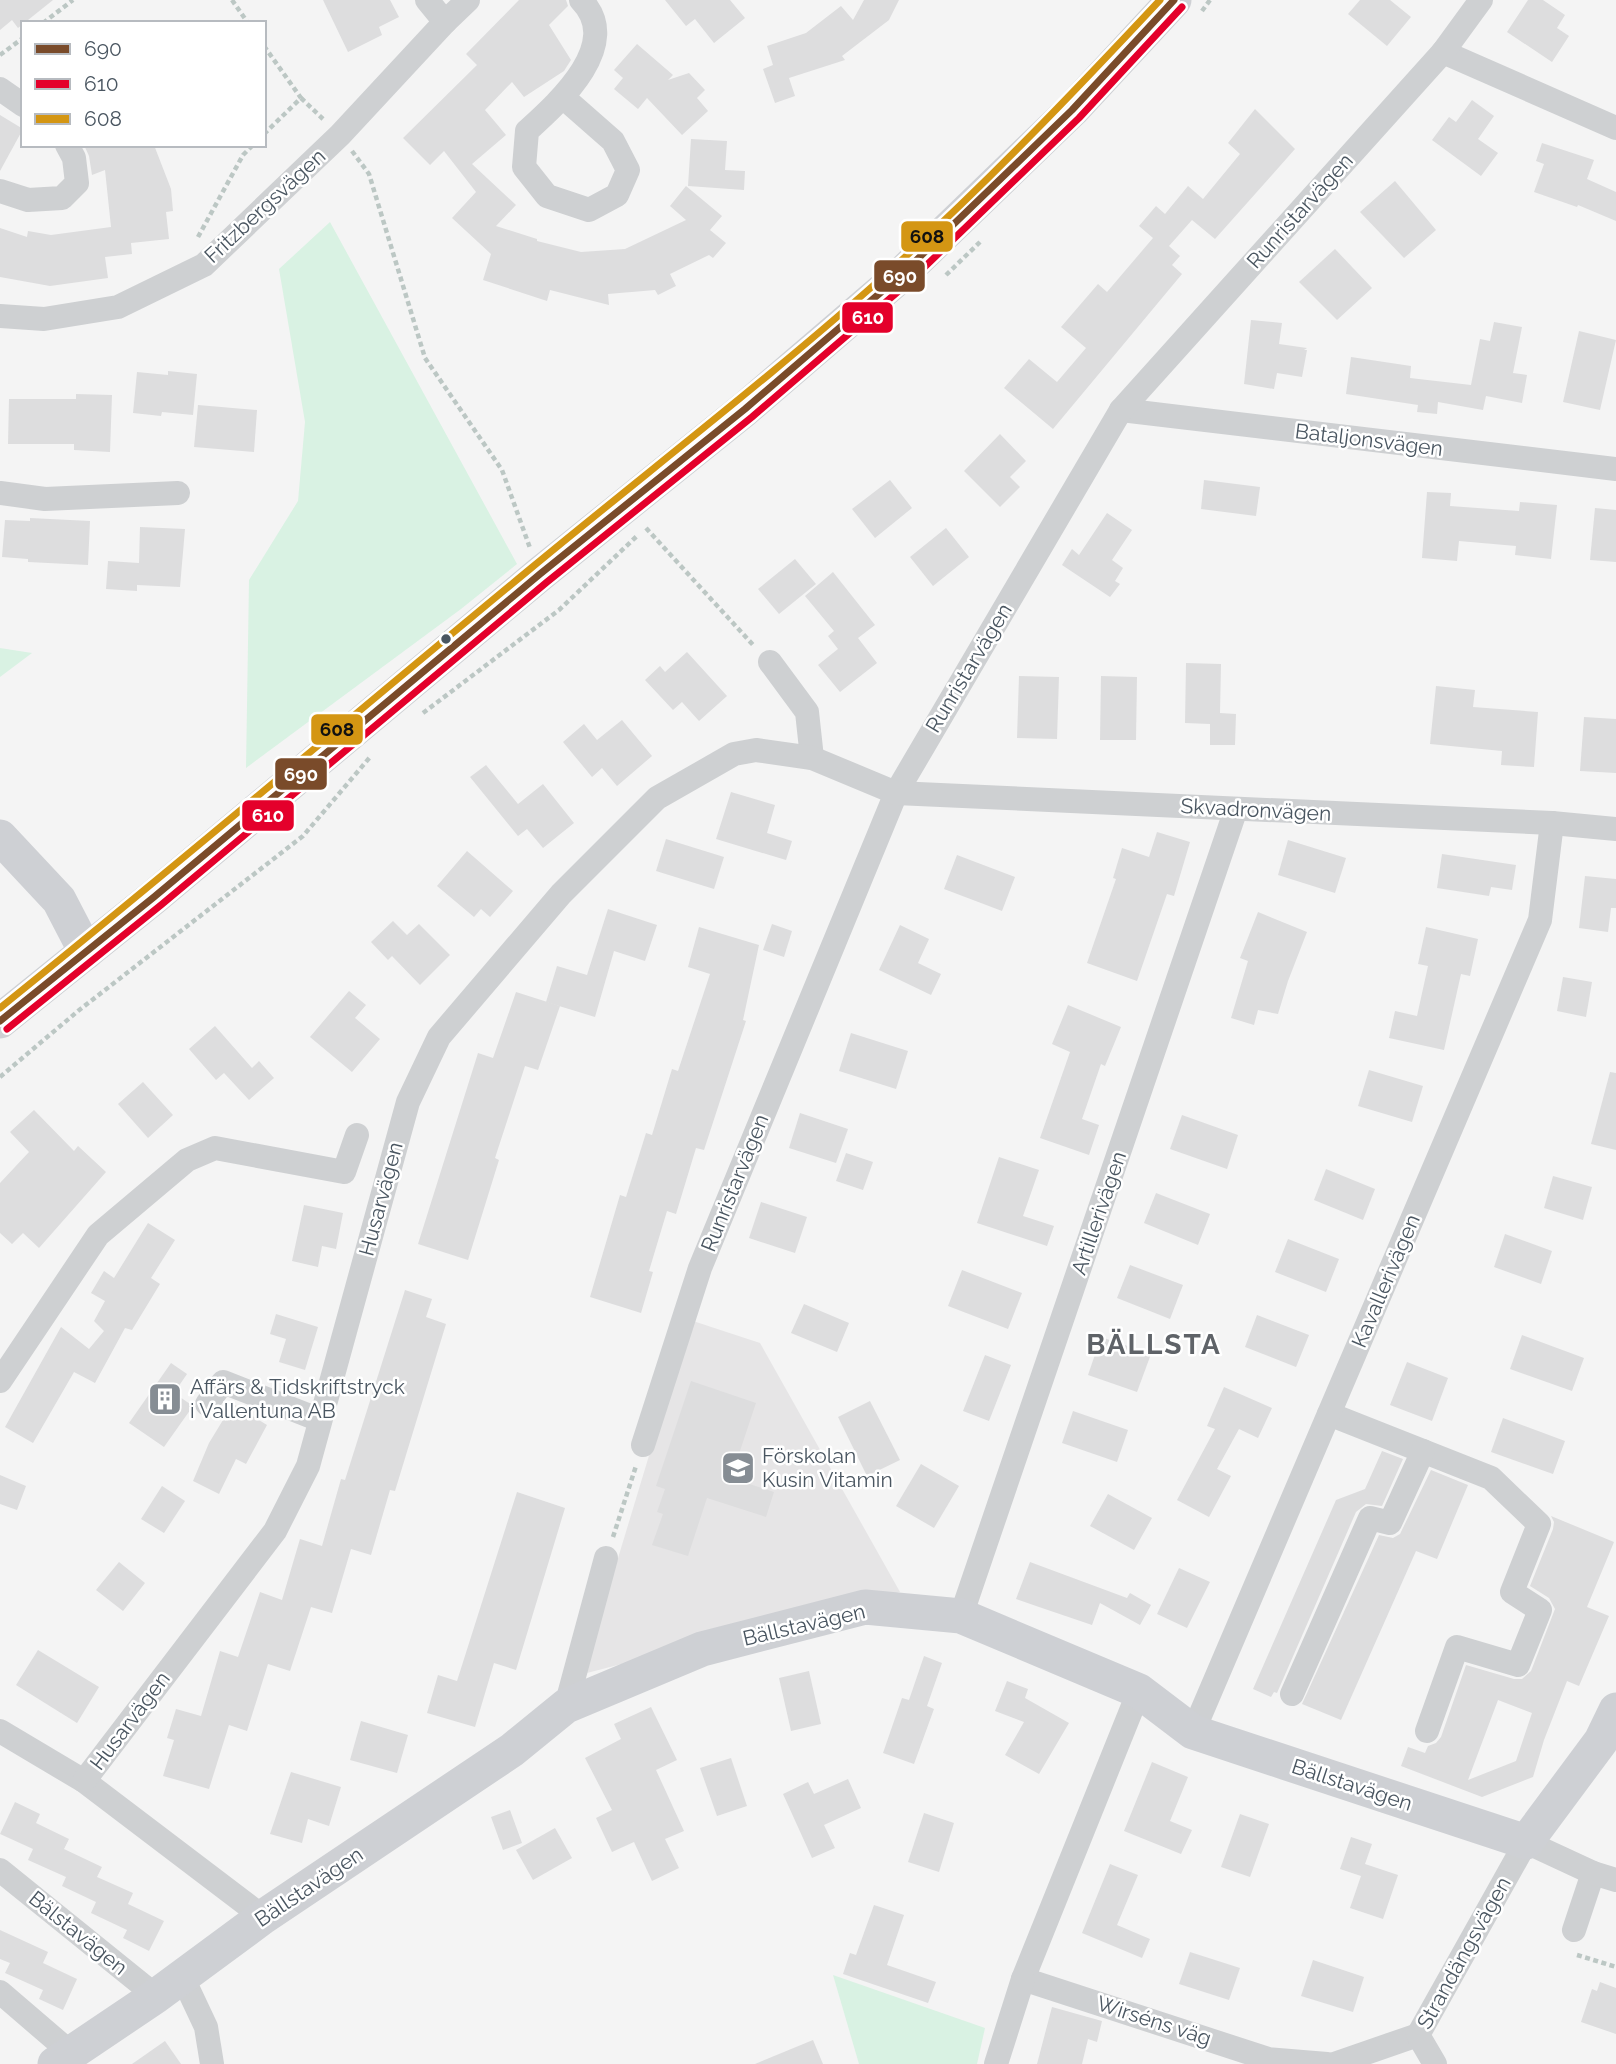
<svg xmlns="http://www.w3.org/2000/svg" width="1616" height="2064" viewBox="0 0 1616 2064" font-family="Raleway,sans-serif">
  <rect width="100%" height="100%" fill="#f4f4f4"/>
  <path fill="#e6e5e6" d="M690,1320L760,1343L900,1592L583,1674Z"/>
  <g fill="#d9f2e3">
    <path d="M330,222L517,564L461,609L246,768L249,580L298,501L305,422L279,269Z"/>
    <path d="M0,648L32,653L0,677Z"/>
    <path d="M833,1975L985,2028L977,2064H859Z"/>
  </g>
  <g fill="#ddddde" fill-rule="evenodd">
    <path d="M0,0H53L18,28L12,20L0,30Z"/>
    <path d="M323,0H390L399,17L379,27L382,35L348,52Z"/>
    <path d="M519,0H566L568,6L549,25L571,60L564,71L524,97L512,82L485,110L506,135L472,164L516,205L496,226L537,239V241L581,252L625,249L686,220L670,206L686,186L722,216L710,230L726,243L713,258L709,255L670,274L676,286L658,295L655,290L608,294L609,305L550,290L547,301L483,280L491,254L452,218L476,192L444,151L430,165L403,138L477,65L466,54Z"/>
    <path d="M665,0H730L745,18L714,43L695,19L686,26Z"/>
    <path d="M864,0H899L889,20L842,56L845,60L789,78L795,96L775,103L763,69L773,65L767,46L806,33L841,6L853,20Z"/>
    <path d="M1360,0H1390L1411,17L1387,46L1348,14Z"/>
    <path d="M1528,0H1543L1565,15L1557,28L1569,36L1552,62L1507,32Z"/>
    <path d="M637,44L673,75L668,80L689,73L705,90L697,98L708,111L682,135L647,98L638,109L614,89L623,78L614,70Z"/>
    <path d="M1472,100L1494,116L1478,139L1498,153L1481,176L1432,140L1449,117L1456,122Z"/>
    <path d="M1255,109L1295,149L1215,239L1192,220L1169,246L1180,256L1172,265L1182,274L1053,429L1004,388L1029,359L1057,382L1086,348L1061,327L1098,284L1107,292L1153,238L1139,226L1156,206L1165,214L1188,186L1203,199L1240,154L1228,143Z"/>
    <path d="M0,115L23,129L0,171Z"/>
    <path d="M691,139L727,141L725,170L745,171L744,190L688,186Z"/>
    <path d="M1542,143L1594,160L1587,179L1616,192V221L1578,205L1577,207L1534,192L1544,164L1536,161Z"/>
    <path d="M84,145H154L171,189L173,211L166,212L169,239L131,243L132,254L105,257L108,278L50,286L0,277V228L27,237L28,231L51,235L111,227L105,170L92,175L89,156Z"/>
    <path d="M1395,181L1436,230L1404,258L1360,212Z"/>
    <path d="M1335,249L1372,288L1337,320L1299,282Z"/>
    <path d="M1251,320L1282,323L1279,344L1307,348L1304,350H1307L1302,377L1277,373L1274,389L1244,384Z"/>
    <path d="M1494,322L1522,327L1513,373L1527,375L1522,403L1486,396L1483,410L1438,402L1437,414L1417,412L1418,405L1346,394L1351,357L1411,366L1410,378L1471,385L1480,339L1490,341Z"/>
    <path d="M1579,331L1616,340L1600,410L1563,402Z"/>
    <path d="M168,371L197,374L193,415L162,412L161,416L133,413L137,372L168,375Z"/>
    <path d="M76,394L112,395L110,452L74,450V444H8L9,399H76Z"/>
    <path d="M198,405L257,410L254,452L194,447Z"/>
    <path d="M1000,434L1026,461L1010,477L1020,487L1000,507L964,471Z"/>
    <path d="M890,480L912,508L875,538L852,509Z"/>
    <path d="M1204,480L1260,487L1256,516L1201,509Z"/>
    <path d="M1427,492L1451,493L1450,506L1519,511L1520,502L1557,505L1551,559L1515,555L1516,546L1459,541L1457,561L1422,558Z"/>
    <path d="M1595,508L1616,510V562L1590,560Z"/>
    <path d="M1107,513L1132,530L1112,560L1123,568L1115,581L1120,584L1110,597L1062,565L1072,549L1079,555Z"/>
    <path d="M30,518L90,521L88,565L28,562V559L2,557L5,520L30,521Z"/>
    <path d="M140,527L185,529L180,587L137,585V591L106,589L108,561L139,563Z"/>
    <path d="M946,528L969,557L933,586L910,557Z"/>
    <path d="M795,559L816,584L779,614L758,589Z"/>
    <path d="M833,572L875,625L858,638L877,663L840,692L818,665L838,649L828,636L834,631L805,596Z"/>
    <path d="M687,652L727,696L699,721L682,702L673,710L645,680L660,666L665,672Z"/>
    <path d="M1186,663L1221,664L1220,713L1236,714L1235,745H1210V724L1185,723Z"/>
    <path d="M1019,676L1059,677L1057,739L1017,738Z"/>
    <path d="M1101,676L1137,677L1136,740H1100Z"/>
    <path d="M1436,686L1475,690L1473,707L1538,712L1534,767L1501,765L1502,751L1430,744Z"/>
    <path d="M1584,717L1616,719V773L1580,771Z"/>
    <path d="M622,720L652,756L617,786L602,768L592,777L563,742L584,724L597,740Z"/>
    <path d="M486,765L518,804L543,784L574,823L543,848L527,829L518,836L470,777Z"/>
    <path d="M731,792L775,805L767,833L792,841L786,860L716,839Z"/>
    <path d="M1157,832L1190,842L1174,896L1167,894L1137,981L1087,963L1116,879L1113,878L1122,848L1149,857Z"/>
    <path d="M666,839L724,857L714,889L656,871Z"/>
    <path d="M1288,840L1346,858L1335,893L1278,875Z"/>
    <path d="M467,851L513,891L490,917L481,909L474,917L437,886Z"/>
    <path d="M1442,854L1516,865L1512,890L1491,887L1489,896L1437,888Z"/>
    <path d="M957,855L1015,877L1002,911L944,889Z"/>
    <path d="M1585,876L1616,879V908H1611L1608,932L1579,928Z"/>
    <path d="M608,909L657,925L645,961L614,951L595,1017L546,1002L557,966L587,975Z"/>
    <path d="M1258,912L1307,932L1288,981L1278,1014L1258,1010L1254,1025L1231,1018L1248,961L1240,958Z"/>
    <path d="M393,921L407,935L419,924L450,955L420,985L392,956L388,960L371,942Z"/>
    <path d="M772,924L792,931L784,957L763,950Z"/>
    <path d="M900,925L929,939L918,963L941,974L931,995L879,970Z"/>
    <path d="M699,927L759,945L743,1020L746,1021L704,1150L696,1148L676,1214L667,1211L649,1271L653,1272L641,1313L590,1297L620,1195L626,1197L646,1133L652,1135L672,1069L678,1071L710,974L688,967Z"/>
    <path d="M1426,927L1478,939L1470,976L1461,974L1444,1050L1389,1038L1395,1011L1417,1016L1428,966L1418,964Z"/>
    <path d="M1563,977L1592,982L1586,1017L1557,1011Z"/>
    <path d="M349,991L366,1005L355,1018L380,1039L352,1072L310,1037Z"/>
    <path d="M516,992L560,1006L538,1070L525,1066L495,1158L499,1160L468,1260L418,1244L478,1053L493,1058Z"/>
    <path d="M1068,1005L1121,1027L1105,1066L1101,1064L1082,1119L1099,1125L1089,1155L1040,1138L1070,1052L1052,1044Z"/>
    <path d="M215,1026L252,1068L259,1061L274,1078L249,1100L224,1073L216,1080L189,1049Z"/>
    <path d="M851,1033L908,1051L896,1089L839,1071Z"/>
    <path d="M1369,1070L1423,1086L1412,1122L1358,1106Z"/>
    <path d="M1610,1072L1616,1073V1150L1591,1144Z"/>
    <path d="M143,1082L173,1115L148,1138L118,1104Z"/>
    <path d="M34,1110L74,1151L78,1146L106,1172L39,1248L23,1233L12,1244L0,1233V1183L29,1152L10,1132Z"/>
    <path d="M800,1113L848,1129L836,1163L789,1148Z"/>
    <path d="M1182,1115L1238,1135L1227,1169L1170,1149Z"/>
    <path d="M846,1153L873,1162L863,1190L836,1181Z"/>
    <path d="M999,1157L1039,1170L1023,1216L1054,1226L1047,1246L977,1223Z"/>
    <path d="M1326,1169L1375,1189L1363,1220L1314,1200Z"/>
    <path d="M1553,1176L1592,1187L1583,1220L1544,1208Z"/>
    <path d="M1156,1193L1210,1214L1198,1245L1144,1223Z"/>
    <path d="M761,1202L807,1217L795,1253L749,1238Z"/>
    <path d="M304,1205L343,1213L336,1249L322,1246L318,1267L292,1261Z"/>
    <path d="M148,1223L175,1240L151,1278L160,1284L132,1330L125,1328L95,1383L74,1372L33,1443L5,1427L61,1327L89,1349L104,1331L94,1321L105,1301L91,1293L104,1271L114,1278Z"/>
    <path d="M1505,1234L1552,1251L1541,1284L1494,1267Z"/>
    <path d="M1288,1239L1339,1259L1326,1292L1275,1272Z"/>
    <path d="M1130,1265L1183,1285L1170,1319L1117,1298Z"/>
    <path d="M962,1270L1022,1293L1008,1329L948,1306Z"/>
    <path d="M405,1290L432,1299L426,1317L446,1324L395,1491L390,1490L371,1555L351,1549L332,1613L311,1607L290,1671L268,1664L247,1731L229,1725L209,1789L163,1776L174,1740L167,1738L176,1709L201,1716L220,1651L238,1657L260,1592L282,1600L300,1539L322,1546L341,1479L345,1480Z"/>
    <path d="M804,1304L849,1323L837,1352L791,1333Z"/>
    <path d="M276,1314L318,1327L305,1370L279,1362L286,1339L270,1334Z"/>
    <path d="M1257,1315L1309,1335L1296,1367L1245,1347Z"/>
    <path d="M1522,1335L1584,1358L1572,1391L1510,1369Z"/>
    <path d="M1101,1337L1151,1354L1137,1392L1088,1375Z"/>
    <path d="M985,1355L1011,1365L989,1421L963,1411Z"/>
    <path d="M1407,1362L1448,1378L1432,1421L1390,1405Z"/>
    <path d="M171,1363L187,1374L174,1393L193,1406L164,1447L129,1423Z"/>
    <path d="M691,1381L756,1403L731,1478L774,1492L766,1517L707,1498L688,1556L652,1545L663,1514L657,1512L665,1489L656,1486Z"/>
    <path d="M1224,1387L1272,1408L1258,1438L1239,1429L1217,1469L1231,1476L1209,1517L1177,1500L1215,1429L1207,1426Z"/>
    <path d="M870,1401L900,1460L867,1476L838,1417Z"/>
    <path d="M235,1405L267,1425L246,1464L236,1459L219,1494L193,1481L209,1443L223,1420L226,1421Z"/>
    <path d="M1073,1411L1128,1430L1117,1462L1062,1443Z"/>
    <path d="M1503,1418L1565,1441L1553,1474L1491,1452Z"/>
    <path d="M1382,1451L1403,1459L1382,1506L1366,1504L1356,1512L1277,1693L1274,1692L1271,1697L1253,1689L1336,1500L1365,1489Z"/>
    <path d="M921,1464L959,1486L934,1528L896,1506Z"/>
    <path d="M1431,1470L1468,1485L1437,1559L1416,1551L1341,1720L1302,1704L1379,1535L1393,1538L1400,1534Z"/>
    <path d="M0,1475L26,1486L17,1510L0,1504Z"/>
    <path d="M162,1486L185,1501L164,1533L141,1519Z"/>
    <path d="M517,1492L565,1508L516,1670L494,1663L475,1727L427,1713L438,1675L457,1681Z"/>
    <path d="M1108,1494L1152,1518L1134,1550L1090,1526Z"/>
    <path d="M1551,1516L1614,1542L1587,1607L1609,1616L1579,1686L1567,1681L1544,1740L1533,1777L1482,1797L1401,1766L1408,1747L1425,1753L1428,1746L1436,1743L1441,1737L1466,1665L1514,1679H1522L1531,1671L1555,1609L1549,1598L1530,1586L1553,1529L1554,1522ZM1498,1700L1532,1713L1516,1761L1468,1780Z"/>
    <path d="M119,1562L145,1583L123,1611L96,1590Z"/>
    <path d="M1030,1562L1127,1598L1130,1593L1151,1605L1140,1625L1100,1603L1092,1625L1039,1607L1016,1599Z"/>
    <path d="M1179,1568L1210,1582L1187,1628L1157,1614Z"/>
    <path d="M38,1650L99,1687L77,1723L16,1685Z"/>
    <path d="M924,1656L942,1663L927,1706L934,1709L914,1764L883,1753L902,1698L909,1700Z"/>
    <path d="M809,1671L821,1724L791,1731L779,1678Z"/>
    <path d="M1007,1681L1028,1689L1025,1698L1069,1723L1039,1774L1005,1755L1024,1722L995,1711Z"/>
    <path d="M651,1707L677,1760L656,1770L684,1831L665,1839L679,1868L652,1881L634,1842L612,1852L596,1818L612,1810L585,1758L621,1739L614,1724Z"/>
    <path d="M361,1721L408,1735L397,1773L350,1760Z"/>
    <path d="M731,1758L747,1806L717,1816L700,1768Z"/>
    <path d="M1152,1762L1188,1777L1170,1821L1192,1830L1181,1854L1124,1831Z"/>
    <path d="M291,1772L341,1787L329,1826L308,1819L302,1843L270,1834Z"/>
    <path d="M848,1779L861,1808L824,1825L835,1848L812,1858L783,1794L808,1782L814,1794Z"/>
    <path d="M15,1802L40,1814L36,1823L69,1839L64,1849L102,1867L97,1877L133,1893L128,1904L164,1921L149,1951L123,1938L127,1930L91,1913L96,1902L62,1886L66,1877L28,1860L33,1849L0,1834Z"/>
    <path d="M510,1810L522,1843L503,1850L491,1817Z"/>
    <path d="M924,1813L954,1823L939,1872L908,1862Z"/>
    <path d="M1240,1814L1269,1824L1250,1877L1221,1867Z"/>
    <path d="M555,1828L572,1858L533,1880L516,1850Z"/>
    <path d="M1351,1837L1372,1844L1365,1864L1398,1875L1383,1919L1350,1908L1361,1876L1340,1869Z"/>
    <path d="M1110,1864L1138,1875L1117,1925L1150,1939L1142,1958L1082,1933Z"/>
    <path d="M874,1905L904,1915L887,1965L936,1982L928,2003L843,1974L850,1953L856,1955Z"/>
    <path d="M0,1930L48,1952L43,1963L77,1979L63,2010L39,1999L43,1990L5,1973L10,1963L0,1959Z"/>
    <path d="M1190,1952L1240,1968L1229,2000L1179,1984Z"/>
    <path d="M1313,1960L1364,1977L1353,2012L1301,1996Z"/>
    <path d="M1600,1982L1616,1988V2034L1581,2022L1592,1989L1597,1991Z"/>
    <path d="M1052,2007L1102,2021L1097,2042L1088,2039L1082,2064H1037Z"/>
    <path d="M813,2040L823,2064H755Z"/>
    <path d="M165,2041L181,2064H132Z"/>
  </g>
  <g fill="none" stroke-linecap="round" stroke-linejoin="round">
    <g stroke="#bcc7c4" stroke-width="4.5" stroke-dasharray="5 3.5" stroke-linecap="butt">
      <path d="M232,0L248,23"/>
      <path d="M1202,11L1210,0"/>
      <path d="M43,23L73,0"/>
      <path d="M264,46L301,98L264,134"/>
      <path d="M0,55L23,38"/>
      <path d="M301,98L323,119"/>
      <path d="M352,151L369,174L425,358L502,470L530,548"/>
      <path d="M198,237L243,155L253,145"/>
      <path d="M946,275L980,242"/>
      <path d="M646,528L754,646"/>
      <path d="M423,713L559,610L638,535"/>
      <path d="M0,1077L78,1011L303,836L371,756"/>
      <path d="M613,1537L636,1466"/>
      <path d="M1577,1955L1616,1967"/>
    </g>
    <g stroke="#ced0d2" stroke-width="24">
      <path d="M427,0L445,22"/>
      <path d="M1443,52L1616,128"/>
      <path d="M0,89L23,105"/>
      <path d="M564,98L613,141L628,170L617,195L589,210L547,196L524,167L527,131C559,102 624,44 581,0"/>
      <path d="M0,191L28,200L62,198L77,183L74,158L67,145"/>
      <path d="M0,316L44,319L118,307L204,265L340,135L445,22L468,0"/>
      <path d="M1121,410L1616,469"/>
      <path d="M0,493L45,499L178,493"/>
      <path d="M770,662L807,712L812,758"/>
      <path d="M0,1381L98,1235L187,1160L215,1148L344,1172L357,1135"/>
      <path d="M207,1404L223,1382L320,1420"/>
      <path d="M1329,1414L1491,1478L1539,1524L1512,1592L1540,1610L1518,1665L1457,1647L1427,1731"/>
      <path d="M643,1445L700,1268L896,793L1121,410L1443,52L1481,0"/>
      <path d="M961,1616L1236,809"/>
      <path d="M1139,1691L1023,1979L1268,2059L1327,2064"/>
      <path d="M1292,1694L1370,1518L1390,1523L1423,1451"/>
      <path d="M566,1706L606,1558"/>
      <path d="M0,1731L84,1781L263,1917"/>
      <path d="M1193,1732L1540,920L1552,823"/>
      <path d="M84,1781L275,1531L308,1466L408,1102L439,1037L561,894L657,798L734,754L756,750L812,758L896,793L1552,823L1616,829"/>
      <path d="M0,1870L156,1996"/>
      <path d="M1574,1930L1593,1873"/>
      <path d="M182,1976L206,2027L212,2064"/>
      <path d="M0,1992L71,2053"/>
      <path d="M996,2064L1023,1979"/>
      <path d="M1334,2064L1418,2035"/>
      <path d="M1435,2064L1418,2035L1526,1842L1593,1873L1616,1880"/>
    </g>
    <g stroke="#ced0d4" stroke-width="35">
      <path d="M0,837L59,900L86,952"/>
      <path d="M0,1021L154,897L540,574L745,409L901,275L1072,110L1174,0"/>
      <path d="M55,2064L156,1996L263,1917L512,1750L566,1706L702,1649L865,1607L961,1616L1139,1691L1193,1732L1526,1842L1601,1741L1616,1710"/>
    </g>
    <g stroke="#fff" stroke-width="12">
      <path id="bus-1" d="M0,1021L154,897L540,574L745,409L901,275L1072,110L1174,0"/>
    </g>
    <g stroke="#fff" stroke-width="12">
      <path id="bus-2" d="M7,1029L161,905L547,582L752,417L908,283L1079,118L1182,7"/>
    </g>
    <g stroke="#fff" stroke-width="12">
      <path id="bus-3" d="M0,1008C179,864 353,715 530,569C651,469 776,373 893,268C986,184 1074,92 1160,0"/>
    </g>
    <use href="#bus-1" stroke="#7a4b2a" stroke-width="7"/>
    <use href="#bus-2" stroke="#e4002b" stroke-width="7"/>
    <use href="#bus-3" stroke="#d49613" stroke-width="7"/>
  </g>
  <defs>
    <g id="building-square" transform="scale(1.75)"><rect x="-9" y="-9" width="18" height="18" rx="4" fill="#868d94" stroke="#fff"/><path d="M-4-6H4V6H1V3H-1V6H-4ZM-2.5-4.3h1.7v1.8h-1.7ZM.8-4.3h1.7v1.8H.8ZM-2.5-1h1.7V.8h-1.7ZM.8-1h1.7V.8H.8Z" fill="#fff"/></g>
    <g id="school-square" transform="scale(1.75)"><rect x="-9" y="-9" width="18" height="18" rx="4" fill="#868d94" stroke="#fff"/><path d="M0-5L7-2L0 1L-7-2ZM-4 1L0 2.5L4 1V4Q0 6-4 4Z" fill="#fff"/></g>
  </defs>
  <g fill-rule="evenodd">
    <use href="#building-square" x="165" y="1399"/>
    <use href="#school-square" x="738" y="1468"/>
  </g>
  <circle fill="#4a5661" stroke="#fff" stroke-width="2.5" cx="446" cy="639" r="6"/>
  <g text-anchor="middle" stroke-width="5" stroke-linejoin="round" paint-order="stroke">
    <g font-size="21" fill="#4a5661" stroke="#fff">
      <text transform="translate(265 206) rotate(-43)" y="7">Fritzbergsvägen</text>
      <text transform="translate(1300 211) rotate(-48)" y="7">Runristarvägen</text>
      <text transform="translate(1369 440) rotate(7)" y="7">Bataljonsvägen</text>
      <text transform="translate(969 668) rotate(-59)" y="7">Runristarvägen</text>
      <text transform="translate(1256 810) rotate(3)" y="7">Skvadronvägen</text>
      <text transform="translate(735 1183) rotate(-68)" y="7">Runristarvägen</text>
      <text transform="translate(381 1199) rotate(-75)" y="7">Husarvägen</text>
      <text transform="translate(1099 1213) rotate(-71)" y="7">Artillerivägen</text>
      <text transform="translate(1386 1281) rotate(-67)" y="7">Kavallerivägen</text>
      <text transform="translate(804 1625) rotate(-13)" y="7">Bällstavägen</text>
      <text transform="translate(130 1721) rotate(-53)" y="7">Husarvägen</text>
      <text transform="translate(1352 1785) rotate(18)" y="7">Bällstavägen</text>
      <text transform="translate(309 1887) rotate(-34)" y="7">Bällstavägen</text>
      <text transform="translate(78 1933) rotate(39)" y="7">Bälstavägen</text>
      <text transform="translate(1464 1953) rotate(-61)" y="7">Strandängsvägen</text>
      <text transform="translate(1154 2021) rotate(18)" y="7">Wirséns väg</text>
    </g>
    <g font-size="21" fill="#4a5661" stroke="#fff" text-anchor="start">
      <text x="190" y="1394">Affärs &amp; Tidskriftstryck<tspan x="190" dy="24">i Vallentuna AB</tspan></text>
      <text x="762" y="1463">Förskolan<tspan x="762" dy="24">Kusin Vitamin</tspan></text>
    </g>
    <g font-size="28" font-weight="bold" letter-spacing="2" fill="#5f6368" stroke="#fff">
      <text x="1154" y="1354">BÄLLSTA</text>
    </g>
  </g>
  <g stroke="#fff" stroke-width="2.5">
    <rect x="900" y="220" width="54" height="33" rx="7" fill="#d49613"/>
    <rect x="873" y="259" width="53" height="34" rx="7" fill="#7a4b2a"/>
    <rect x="841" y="301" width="53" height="33" rx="7" fill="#e4002b"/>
    <rect x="310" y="713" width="54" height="33" rx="7" fill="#d49613"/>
    <rect x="274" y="757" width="54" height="34" rx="7" fill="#7a4b2a"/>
    <rect x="241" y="799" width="54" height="33" rx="7" fill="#e4002b"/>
  </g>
  <g font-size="19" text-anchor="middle" font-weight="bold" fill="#fff">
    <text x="900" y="283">690</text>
    <text x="868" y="324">610</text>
    <text x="301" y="781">690</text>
    <text x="268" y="822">610</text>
  </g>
  <g font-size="19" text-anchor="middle" font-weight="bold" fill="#111">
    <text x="927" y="243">608</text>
    <text x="337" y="736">608</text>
  </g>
  <rect x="21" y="21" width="245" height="126" fill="#ffffff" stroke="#b7bbc0" stroke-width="2"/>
  <rect x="35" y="44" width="35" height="10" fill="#7a4b2a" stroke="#b7bbc0" stroke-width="2"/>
  <text x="84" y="56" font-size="21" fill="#4a5661">690</text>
  <rect x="35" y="79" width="35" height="10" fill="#e4002b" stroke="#b7bbc0" stroke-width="2"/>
  <text x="84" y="91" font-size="21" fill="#4a5661">610</text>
  <rect x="35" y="114" width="35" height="10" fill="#d49613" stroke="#b7bbc0" stroke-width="2"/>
  <text x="84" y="126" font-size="21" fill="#4a5661">608</text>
</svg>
